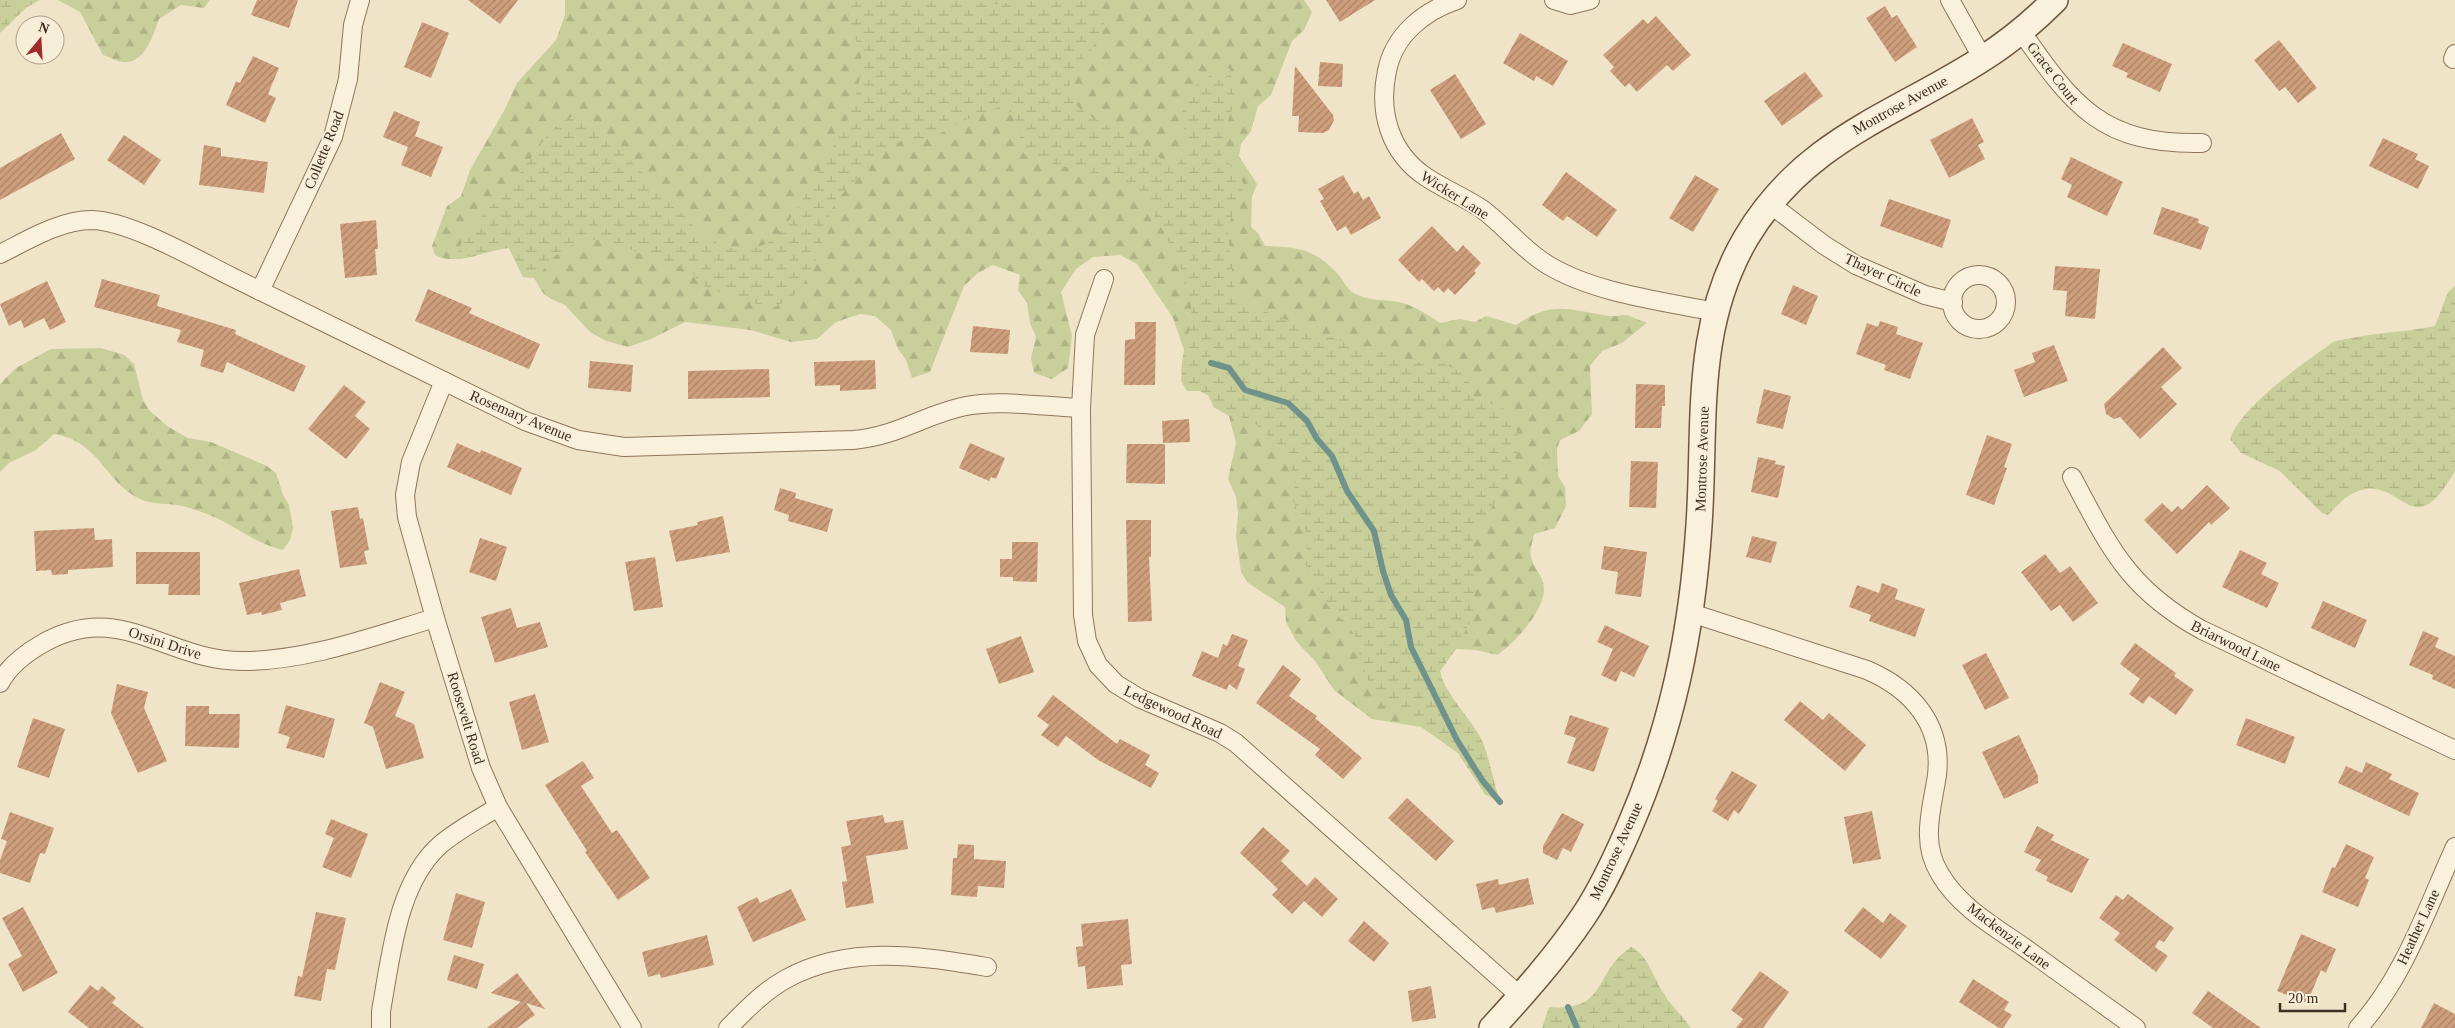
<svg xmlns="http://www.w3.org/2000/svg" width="2455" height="1028" viewBox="0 0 2455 1028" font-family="Georgia,serif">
  <defs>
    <pattern id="forest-firs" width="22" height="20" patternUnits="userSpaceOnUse" patternTransform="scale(1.25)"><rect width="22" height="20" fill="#c9cf9b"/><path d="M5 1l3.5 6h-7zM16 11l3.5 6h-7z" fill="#aeb285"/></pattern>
    <pattern id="wetland-marsh" width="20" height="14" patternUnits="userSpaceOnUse" patternTransform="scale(1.25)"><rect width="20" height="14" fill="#c9cf9b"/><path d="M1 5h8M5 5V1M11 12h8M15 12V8" fill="none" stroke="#aeb285"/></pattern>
    <pattern id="building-hatch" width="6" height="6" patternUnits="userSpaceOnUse" patternTransform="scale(1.25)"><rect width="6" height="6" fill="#cf9f7d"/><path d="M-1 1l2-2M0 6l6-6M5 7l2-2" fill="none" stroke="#a98266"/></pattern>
  </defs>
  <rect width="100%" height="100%" fill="#f0e4c8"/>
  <g fill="url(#forest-firs)">
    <path d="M58,0H210L204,8L181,5L159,19C153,35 145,65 122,62C116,61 109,57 103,55L80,12Z"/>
    <path d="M565,0H1304L1312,12L1304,30L1292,41L1271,95L1258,106L1251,131L1241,144L1239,156L1257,184L1252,197L1251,227L1258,233L1265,246C1298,247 1313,248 1337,273C1342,278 1346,287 1351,291C1366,302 1387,299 1403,303C1416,307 1428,315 1440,323L1460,319L1475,322L1486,316L1516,325C1553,300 1569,310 1609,316C1614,317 1620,315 1625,315C1632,316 1640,321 1647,323L1622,343L1602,351L1590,366L1592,414L1579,431L1560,440L1557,449L1558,476L1565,487L1566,506L1555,528L1534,534C1533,540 1529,551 1531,557C1533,568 1544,576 1544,589C1544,611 1514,644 1497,655L1476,650L1456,649L1440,671C1444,694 1471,718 1482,741C1490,760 1493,782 1500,802L1485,794L1458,753L1434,736L1421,727L1372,719L1334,690L1315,661L1296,641L1286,622L1285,607L1248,583L1241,572L1236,536L1238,514L1236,497L1228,479L1236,443L1229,416L1214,407L1208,395L1200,391H1187L1181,381L1184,350L1173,318L1137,264L1120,255L1093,257L1076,269L1061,292L1072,336L1068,368L1052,379L1034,373L1031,358L1036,337L1030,323L1027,303L1018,290L1020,275L993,265L978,273L964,286L930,372L912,378L906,360L898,349L891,330L875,316L860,314L836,322L817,339L791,342L750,330L685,322L651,339L628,347L606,341L590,332L565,305L551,299L543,293L534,278L523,277L509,248C486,250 456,267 435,255L432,246L447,206L461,196L470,170L505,109L517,83L556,40L565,15Z"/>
    <path d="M101,348L124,355L134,364L143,400L149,410L167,426L188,438L211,442L267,466L276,473L283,495L289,505L293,528L290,540L283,550C255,544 234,524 207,514C199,511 190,508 182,506C169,503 152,505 140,499C104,482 100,441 54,434L36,450L9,463L0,472V384L16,368L51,349Z"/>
  </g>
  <g fill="url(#wetland-marsh)">
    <path d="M0,0H40L27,7L0,33Z"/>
    <path d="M839,0H972C985,5 1004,6 1017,0H1098C1102,8 1105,21 1103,30C1097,49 1062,76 1071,98C1078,112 1102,122 1114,129C1134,138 1151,153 1170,164H1177C1203,140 1165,118 1194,88C1199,82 1202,79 1209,76C1216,72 1222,67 1230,69L1235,101L1225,129L1222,157L1238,173L1243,183V192L1229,223L1228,234L1232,264V282L1240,297L1261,310L1344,342L1405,361L1426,363L1437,360L1466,375L1473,396L1509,411L1515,419L1519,444L1510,475L1496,501L1473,536L1475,612L1456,649L1440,671C1444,694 1471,718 1482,741C1490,760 1493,782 1500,802L1485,794L1458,753L1406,715L1380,704L1368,690L1367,673L1361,665L1356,638L1345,621L1336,616L1326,603L1306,565L1307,534L1292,498L1296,480L1278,445L1252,421L1238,416H1229L1214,407L1208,395L1200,391H1187C1171,364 1195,334 1191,305C1185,265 1158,220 1136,186L1123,180L1049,163L1025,155L1021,146L1019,128L1006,105L973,116L937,135L923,139L903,140L889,147L837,199L824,226L821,251L804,283L792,297L773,308C749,301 726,297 704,286C698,283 696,276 691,272C681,264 667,263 655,259C634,253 614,238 590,240C580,241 562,249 555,256C544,266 542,280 523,277L509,248L494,249L461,259L457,258C458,250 461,243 465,237C479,217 498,200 513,182C529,164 548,126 571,117C578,115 587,118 592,122L704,236C727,250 745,255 771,241C783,234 799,205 807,192C828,158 865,98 861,56C860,49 856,41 854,34C850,20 849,11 839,0Z"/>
    <path d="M2455,286V471C2411,548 2404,476 2358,491C2346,495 2337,506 2328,515L2322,513L2280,471L2241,453L2230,439C2241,406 2304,363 2333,342C2366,333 2401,333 2435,326L2448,292Z"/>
    <path d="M1631,947C1647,953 1655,981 1664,994C1671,1006 1683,1016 1691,1028H1542L1549,1007C1609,1012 1592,973 1631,947Z"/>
  </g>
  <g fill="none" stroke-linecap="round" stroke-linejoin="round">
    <g stroke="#6f938a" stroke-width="6">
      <path d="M1211,363L1229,368L1245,390L1288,403L1307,421L1317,439L1332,456L1347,491L1374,531L1383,571L1391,595L1406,620L1411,647L1457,740L1482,780L1500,802"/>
      <path d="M1568,1007L1577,1028"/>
    </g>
  </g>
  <g fill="url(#building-hatch)">
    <path d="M257,0H298L289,28L251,15Z"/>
    <path d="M468,0H518L500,24Z"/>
    <path d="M1326,0H1375L1340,22Z"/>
    <path d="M1885,6L1892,18L1897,15L1917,47L1895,62L1866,18Z"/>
    <path d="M1656,16L1691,55L1673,71L1667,65L1637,92L1629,83L1625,87L1610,71L1614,67L1603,55L1643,19L1648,24Z"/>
    <path d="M422,22L449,33L431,78L404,67Z"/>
    <path d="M1520,33L1568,61L1553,86L1536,76L1534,81L1503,63Z"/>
    <path d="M2279,40L2317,88L2298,103L2285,87L2279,91L2254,60Z"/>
    <path d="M2123,43L2172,64L2160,92L2126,77L2128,73L2112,66Z"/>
    <path d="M253,56L279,68L268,94L276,98L265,123L226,105L236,81L240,83Z"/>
    <path d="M1320,62L1343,64L1342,87L1318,86Z"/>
    <path d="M1295,66L1333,115L1334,120L1329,130L1323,133L1298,132L1299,116H1292Z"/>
    <path d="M1805,72L1823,96L1782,126L1764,101Z"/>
    <path d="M1455,74L1486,124L1461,139L1430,90Z"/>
    <path d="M394,111L420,122L415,136L443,147L431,177L401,165L408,147L383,137Z"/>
    <path d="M1972,118L1984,142L1978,145L1985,159L1949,178L1930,140Z"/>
    <path d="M61,133L75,159L0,200V168Z"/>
    <path d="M124,135L161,160L144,185L107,160Z"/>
    <path d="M2383,138L2418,154L2415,159L2429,166L2418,189L2369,166Z"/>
    <path d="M204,145L221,148V156L268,162L264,193L199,185Z"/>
    <path d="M2071,157L2123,182L2107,216L2067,197L2072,185L2061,179Z"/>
    <path d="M1566,172L1617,210L1597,237L1567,216L1563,221L1542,205Z"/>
    <path d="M1343,175L1354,194L1358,191L1363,200L1369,196L1381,218L1351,235L1346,226L1337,231L1320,201L1324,199L1318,189Z"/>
    <path d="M1695,175L1719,189L1693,232L1669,218Z"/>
    <path d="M1889,199L1951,220L1942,248L1880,226Z"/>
    <path d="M2162,207L2199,219L2198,223L2209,227L2201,250L2153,234Z"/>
    <path d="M376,220L378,249H375L377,275L345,278L340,224Z"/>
    <path d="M1432,226L1457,252L1463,245L1481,263L1474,271L1476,273L1455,295L1448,288L1444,293L1438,287L1434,291L1422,279L1419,282L1398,260Z"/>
    <path d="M2055,266L2100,269L2095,319L2065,316L2067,291L2053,290Z"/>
    <path d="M102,279L160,295L157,306L236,330L235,334L306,366L294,392L227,362L223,373L200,366L204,350L177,342L181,330L94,307Z"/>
    <path d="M47,281L66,322L50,330L44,318L24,328L21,320L9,326L0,304Z"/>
    <path d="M1793,285L1818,296L1806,325L1781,314Z"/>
    <path d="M428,289L472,308L469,313L540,344L529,369L415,321Z"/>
    <path d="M1880,321L1898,327L1896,334L1923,343L1910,379L1884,370L1886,365L1856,354L1867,323L1878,327Z"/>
    <path d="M1135,322H1156L1155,385H1124L1125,340L1135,339Z"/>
    <path d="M973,326L1010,330L1008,354L970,352Z"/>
    <path d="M2054,345L2068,381L2024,397L2014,370L2035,362L2032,353Z"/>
    <path d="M2163,347L2182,368L2161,387L2177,404L2140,439L2120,417L2114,419L2106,414L2104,404Z"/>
    <path d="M875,360L876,389L840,391V385L815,386L814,362Z"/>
    <path d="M590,361L633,365L631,392L588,388Z"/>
    <path d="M769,369L770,397L688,399V371Z"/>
    <path d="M1636,384L1665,385V406H1662L1661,428H1635Z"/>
    <path d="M344,385L366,402L355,416L370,429L346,459L308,429Z"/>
    <path d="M1764,389L1791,396L1783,429L1756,423Z"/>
    <path d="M1189,419L1190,442L1163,443L1162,421Z"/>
    <path d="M1987,435L2012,444L2004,467L2007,468L1994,505L1966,495Z"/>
    <path d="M457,443L480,453L481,450L522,468L511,495L447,467Z"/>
    <path d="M970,443L1005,458L996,479L991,477L989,481L959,468Z"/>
    <path d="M1127,444H1165V484L1126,483Z"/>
    <path d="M1758,457L1776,461L1775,464L1785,466L1778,498L1751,492Z"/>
    <path d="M1631,461L1658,462L1656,508L1629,507Z"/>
    <path d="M2207,485L2230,508L2211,525L2209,522L2177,554L2144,520L2162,503L2172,512L2178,506L2182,510Z"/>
    <path d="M780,488L796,493L795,498L833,509L827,532L788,521L789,515L774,510Z"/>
    <path d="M358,507L360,519L363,518L369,550L364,551L367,564L340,568L331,511Z"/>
    <path d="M723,516L730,552L676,562L669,531L698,525L697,522Z"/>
    <path d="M1126,520H1151V557H1149L1152,621L1128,622Z"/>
    <path d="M94,528L95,540L112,539L113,567L68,570V574L52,575L51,570L36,571L34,531Z"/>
    <path d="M1752,536L1777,542L1771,563L1746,557Z"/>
    <path d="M480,538L507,547L496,581L469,572Z"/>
    <path d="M1012,542H1038L1037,582L1013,581V577H1000V559H1012Z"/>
    <path d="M1604,546L1647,552L1641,597L1615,594L1618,572L1601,569Z"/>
    <path d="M2240,550L2267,563L2261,574L2279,583L2267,608L2222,587Z"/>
    <path d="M136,552H200V595H168L169,584H136Z"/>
    <path d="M2045,554L2060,573L2070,566L2098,603L2073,622L2060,605L2051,611L2021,572Z"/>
    <path d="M655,557L663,607L634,611L625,562Z"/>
    <path d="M299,569L306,596L280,603L282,610L262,615L261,612L247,615L239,583Z"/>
    <path d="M1882,583L1898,589L1895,599L1925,609L1915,637L1869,621L1871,615L1849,607L1857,585L1879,593Z"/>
    <path d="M2323,601L2367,620L2355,648L2311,628Z"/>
    <path d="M511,608L517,628L540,622L548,647L495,663L481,617Z"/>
    <path d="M1605,625L1649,646L1634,677L1621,671L1616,682L1601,675L1613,649L1597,642Z"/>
    <path d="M2423,631L2439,638L2435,647L2455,656V689L2432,679L2433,675L2409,665Z"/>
    <path d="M1232,634L1248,640L1238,666L1245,669L1237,690L1229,684L1227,690L1192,676L1202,651L1218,658L1223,644L1227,646Z"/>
    <path d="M1021,636L1034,672L999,684L986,649Z"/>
    <path d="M2135,643L2176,673L2174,676L2194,690L2176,715L2149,696L2143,704L2129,694L2140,679L2120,664Z"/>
    <path d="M1986,653L2009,698L1985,710L1962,665Z"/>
    <path d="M1283,665L1301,679L1289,696L1317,716L1315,718L1362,758L1343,779L1315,755L1320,749L1256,703Z"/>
    <path d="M380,682L405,692L395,716L414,724L424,758L386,769L373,727L364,723Z"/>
    <path d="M117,684L148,692L144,708L167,761L138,773L111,713Z"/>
    <path d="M535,694L549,742L522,750L509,702Z"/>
    <path d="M1053,695L1117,744L1120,739L1150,755L1145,765L1159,773L1151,788L1098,760L1066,736L1058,747L1041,735L1049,725L1037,716Z"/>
    <path d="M1800,701L1823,720L1829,713L1866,745L1845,771L1784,720Z"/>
    <path d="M286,705L335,719L324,758L286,748L290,737L278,733Z"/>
    <path d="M186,706H209V714H240L239,748L185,746Z"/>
    <path d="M1570,715L1609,728L1594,772L1567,763L1576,738L1564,734Z"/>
    <path d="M33,718L65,729L49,778L17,767Z"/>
    <path d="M2246,718L2295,737L2285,764L2236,745Z"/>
    <path d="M2019,735L2038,776V783L2004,799L1982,752Z"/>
    <path d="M583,761L594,778L581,786L612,833L617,830L650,878L618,900L585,852L587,851L545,785Z"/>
    <path d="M2366,762L2392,774L2389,779L2419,793L2409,816L2338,783L2346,766L2362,773Z"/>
    <path d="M1732,771L1757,785L1739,814L1734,810L1728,821L1712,811L1718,801L1715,799Z"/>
    <path d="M1407,798L1454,841L1436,861L1388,818Z"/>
    <path d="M1872,811L1881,859L1853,864L1844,817Z"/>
    <path d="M10,812L54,828L45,854L40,853L30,883L0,873V860L7,841L1,839Z"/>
    <path d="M1562,813L1584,824L1571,852L1563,848L1557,860L1543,853V846Z"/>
    <path d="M883,815L885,823L903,820L908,849L866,856L874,903L846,908L842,882L847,881L841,847L851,845L846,821Z"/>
    <path d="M331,819L368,834L351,878L322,867L334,838L325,834Z"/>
    <path d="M2037,826L2054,835L2051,840L2089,859L2072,893L2046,881L2048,877L2035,870L2041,860L2024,852Z"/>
    <path d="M1263,827L1290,851L1281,861L1307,886L1315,877L1338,899L1322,917L1304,901L1292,914L1272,895L1278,889L1240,853Z"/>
    <path d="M958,844L974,845V859L1006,861L1004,888L978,886L977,897L951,895L953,858H957Z"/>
    <path d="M2346,844L2374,857L2365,878L2369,880L2358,907L2322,892L2332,867L2335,868Z"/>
    <path d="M1528,878L1534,904L1496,913L1494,907L1482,910L1476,884L1498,879L1499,885Z"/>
    <path d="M791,889L806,920L753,942L737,907L757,897L760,903Z"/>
    <path d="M456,893L485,902L472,948L443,940Z"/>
    <path d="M2128,894L2174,928L2164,942L2159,940L2155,947L2168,956L2156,972L2114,940L2120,933L2099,918L2116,895L2123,900Z"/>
    <path d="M23,907L58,973L23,992L8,964L22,956L2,918Z"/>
    <path d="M1863,907L1883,923L1890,913L1907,926L1881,959L1844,931Z"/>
    <path d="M316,912L346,918L335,970L327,969L321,1001L294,996L298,976L302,977Z"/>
    <path d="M1128,919L1132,964L1121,965L1123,985L1087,989L1085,966L1078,967L1076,947L1083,946L1081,924Z"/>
    <path d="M1364,921L1389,943L1374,962L1348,941Z"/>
    <path d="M2301,934L2336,949L2326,973L2321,970L2307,1003L2277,991Z"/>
    <path d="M707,935L714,965L661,978L660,974L648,977L642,952Z"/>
    <path d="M454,955L484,964L477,989L447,980Z"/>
    <path d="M1760,971L1789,992L1763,1028H1736L1743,1019L1731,1010Z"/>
    <path d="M517,973L545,1009L526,1003L535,1015L517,1028H487L521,1002L491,993Z"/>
    <path d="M1973,979L2009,1002L2004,1010L2012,1015L2003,1028H1999L1959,1002Z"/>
    <path d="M90,985L98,991L102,986L116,998L112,1003L144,1028H89L68,1012Z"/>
    <path d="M1431,986L1436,1018L1412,1022L1408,991Z"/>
    <path d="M2208,991L2261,1028H2213L2192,1013Z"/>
    <path d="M2434,1003L2455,1014V1028H2421Z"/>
  </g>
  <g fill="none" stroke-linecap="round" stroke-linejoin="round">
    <g stroke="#8d765c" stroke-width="20">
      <g id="street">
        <path d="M1457,0C1424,11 1394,35 1387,71C1378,112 1390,153 1426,177C1444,189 1464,197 1482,209C1505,226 1523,250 1548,265C1594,293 1662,301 1715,312"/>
        <path d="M1554,0L1570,5L1590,0"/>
        <path d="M1950,0L1983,59"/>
        <path d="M2021,31C2073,106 2102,145 2202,143"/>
        <path d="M2453,59L2455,54"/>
        <path d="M1770,204L1824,245L1856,265L1925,295L1953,302"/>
        <path d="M0,254C28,240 60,220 92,220C130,221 196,259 232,277C330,325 427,373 525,421L578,440L624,447L853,440C899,436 925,414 966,406C999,399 1047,407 1081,408"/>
        <circle cx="1979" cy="302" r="27"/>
        <path d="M1104,279L1085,335L1081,408L1083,615L1087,641L1098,665L1116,684L1139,698L1220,733L1236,743L1520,996"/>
        <path d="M260,291L333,137L348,79L353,25L360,0"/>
        <path d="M444,381L411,462L405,495L407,517L435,618L481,768L498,807L632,1028"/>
        <path d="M2072,477C2110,548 2128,589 2202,630L2455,750"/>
        <path d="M1691,613L1867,670C1911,689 1943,724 1937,775C1932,809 1920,842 1940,874C1959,907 1995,927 2025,948C2062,975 2099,1001 2136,1028"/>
        <path d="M0,683C9,666 23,655 40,645C120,598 164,661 243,661C308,661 374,636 435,618"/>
        <path d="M381,1028V1011C391,957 397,883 440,845C457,830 479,819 498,807"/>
        <path d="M728,1028C746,1010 764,991 786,979C849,944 920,956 987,967"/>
        <path d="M2358,1028C2404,978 2427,908 2455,847"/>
      </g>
    </g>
    <g stroke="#6f573f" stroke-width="28">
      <path id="secondary" d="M1492,1028C1524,993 1557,956 1583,917C1602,889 1616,858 1629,828C1672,729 1692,632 1699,525C1706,424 1693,328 1746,238C1804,140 1893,116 1982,59C2009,42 2033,22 2055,0"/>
    </g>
    <use href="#street" stroke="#faf1dc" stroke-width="18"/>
    <use href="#secondary" stroke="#faf1dc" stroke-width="25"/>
  </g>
  <g text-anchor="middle" stroke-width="4" stroke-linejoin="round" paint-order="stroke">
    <g font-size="15" fill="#3d2e20" stroke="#f7eed8">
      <text transform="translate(2053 73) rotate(52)" y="5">Grace Court</text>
      <text transform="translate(1900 105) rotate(-29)" y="5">Montrose Avenue</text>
      <text transform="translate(324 150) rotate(-68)" y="5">Collette Road</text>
      <text transform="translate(1455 195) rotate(32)" y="5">Wicker Lane</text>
      <text transform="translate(1883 275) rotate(25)" y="5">Thayer Circle</text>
      <text transform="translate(521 416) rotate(23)" y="5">Rosemary Avenue</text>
      <text transform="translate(1702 459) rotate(-88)" y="5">Montrose Avenue</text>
      <text transform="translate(165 643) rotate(18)" y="5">Orsini Drive</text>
      <text transform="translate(2236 646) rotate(26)" y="5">Briarwood Lane</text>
      <text transform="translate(1173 712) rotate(25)" y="5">Ledgewood Road</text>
      <text transform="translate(466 718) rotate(73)" y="5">Roosevelt Road</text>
      <text transform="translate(1616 851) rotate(-65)" y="5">Montrose Avenue</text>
      <text transform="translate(2418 927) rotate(-65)" y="5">Heather Lane</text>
      <text transform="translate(2009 936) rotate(37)" y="5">Mackenzie Lane</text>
    </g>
  </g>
  <g transform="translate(40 40) rotate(18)"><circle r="24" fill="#f7eed8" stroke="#ada18e"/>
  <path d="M0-4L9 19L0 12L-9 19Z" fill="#9e2a2b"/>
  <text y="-8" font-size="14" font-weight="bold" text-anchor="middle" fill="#3d2e20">N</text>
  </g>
  <path d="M2280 1003v8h65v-8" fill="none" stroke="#3d2e20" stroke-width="2.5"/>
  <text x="2288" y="1003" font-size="15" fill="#3d2e20" stroke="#f7eed8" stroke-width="4" paint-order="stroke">20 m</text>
</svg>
